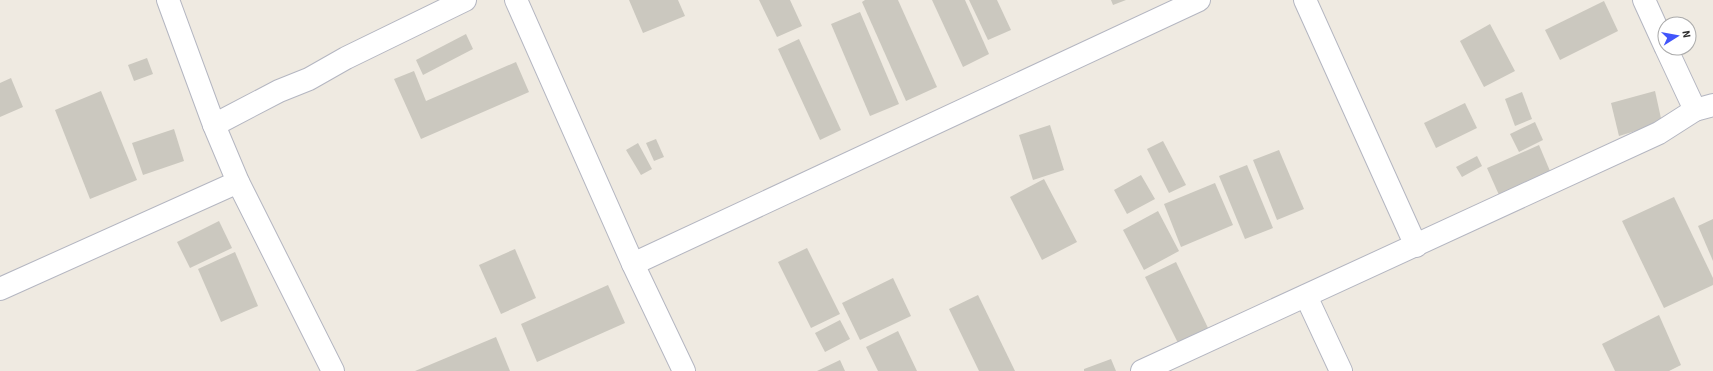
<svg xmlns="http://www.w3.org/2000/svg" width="1713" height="371" viewBox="0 0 1713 371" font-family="'Source Sans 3',sans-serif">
  <rect width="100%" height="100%" fill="#efeae1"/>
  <g fill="#cbc8bf">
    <path d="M629,0H678L685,16L643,33Z"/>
    <path d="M759,0H790L802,26L777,37Z"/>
    <path d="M865,0H898L937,87L906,101L862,2Z"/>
    <path d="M932,0H965L989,54L963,67Z"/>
    <path d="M969,0H997L1011,30L988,40Z"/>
    <path d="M1111,0H1126L1113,5Z"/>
    <path d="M1604,1L1618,31L1560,60L1545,30Z"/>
    <path d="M860,12L899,104L870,116L831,24Z"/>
    <path d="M1490,24L1515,71L1484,87L1460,41Z"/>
    <path d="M466,34L473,49L423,75L416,60Z"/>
    <path d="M799,39L841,130L820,140L778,49Z"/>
    <path d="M147,58L153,74L134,81L128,65Z"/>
    <path d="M516,62L529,92L421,139L394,79L414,71L426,101Z"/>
    <path d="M11,78L23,107L0,117V83Z"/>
    <path d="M101,91L137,180L90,199L55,110Z"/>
    <path d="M1655,91L1662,123L1619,136L1611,103Z"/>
    <path d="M1522,92L1532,119L1515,126L1505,99Z"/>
    <path d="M1465,103L1477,128L1436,148L1424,123Z"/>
    <path d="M1535,122L1543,140L1519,152L1510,134Z"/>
    <path d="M1050,125L1064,170L1033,180L1019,135Z"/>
    <path d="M174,129L184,161L143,175L132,143Z"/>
    <path d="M656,139L664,157L654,161L646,143Z"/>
    <path d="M1163,141L1186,185L1169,193L1147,149Z"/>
    <path d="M638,143L652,169L641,175L626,150Z"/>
    <path d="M1539,145L1550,171L1499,195L1487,168Z"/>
    <path d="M1279,150L1304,209L1277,220L1253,160Z"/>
    <path d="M1477,156L1482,166L1462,177L1456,167Z"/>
    <path d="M1247,165L1273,228L1245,239L1219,176Z"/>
    <path d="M1141,175L1155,199L1127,214L1114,190Z"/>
    <path d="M1044,179L1077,242L1042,260L1010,197Z"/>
    <path d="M1215,183L1233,225L1181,247L1164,204Z"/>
    <path d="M1674,197L1713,278V285L1664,308L1622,221Z"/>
    <path d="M1158,211L1179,251L1144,270L1123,230Z"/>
    <path d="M1713,219V261L1698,226Z"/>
    <path d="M219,221L232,248L190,268L177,242Z"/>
    <path d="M807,248L840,314L811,328L778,262Z"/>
    <path d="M515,249L536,298L501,314L479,265Z"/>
    <path d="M235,252L258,306L221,322L198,269Z"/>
    <path d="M1176,262L1209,330L1179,345L1145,277Z"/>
    <path d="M893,278L911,316L860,340L842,303Z"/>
    <path d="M608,285L625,323L537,362L521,324Z"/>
    <path d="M978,295L1015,371H979L949,309Z"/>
    <path d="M1659,315L1681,365L1669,371H1615L1602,344Z"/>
    <path d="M840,320L850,339L825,352L815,333Z"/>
    <path d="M898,331L917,371H878L866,347Z"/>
    <path d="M496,337L510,371H415Z"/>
    <path d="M1111,359L1116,371H1084V369Z"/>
    <path d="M840,360L845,371H817Z"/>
  </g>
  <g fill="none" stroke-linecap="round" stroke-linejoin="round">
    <g stroke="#b4b6c1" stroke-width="24">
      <g id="street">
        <path d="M168,0L214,125L238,182L333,371"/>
        <path d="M516,0L633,264L684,371"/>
        <path d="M1305,0L1416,246"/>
        <path d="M1644,0L1665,46"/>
        <path d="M1695,110L1713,105"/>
        <path d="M214,125L279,91L309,79L346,58L465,0"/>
        <path d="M633,264L1199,0"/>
        <path d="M0,289L238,182"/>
        <path d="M1306,296L1341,371"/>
        <path d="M1142,371L1659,133L1695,110L1666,48"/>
      </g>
    </g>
    <use href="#street" stroke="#fff" stroke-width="22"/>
  </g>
  <g transform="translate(1677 36) rotate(79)"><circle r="19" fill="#ffffff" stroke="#ababab"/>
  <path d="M0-3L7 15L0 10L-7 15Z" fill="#4155fb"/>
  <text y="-6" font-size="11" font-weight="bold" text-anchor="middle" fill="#2e2e2e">N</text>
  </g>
</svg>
